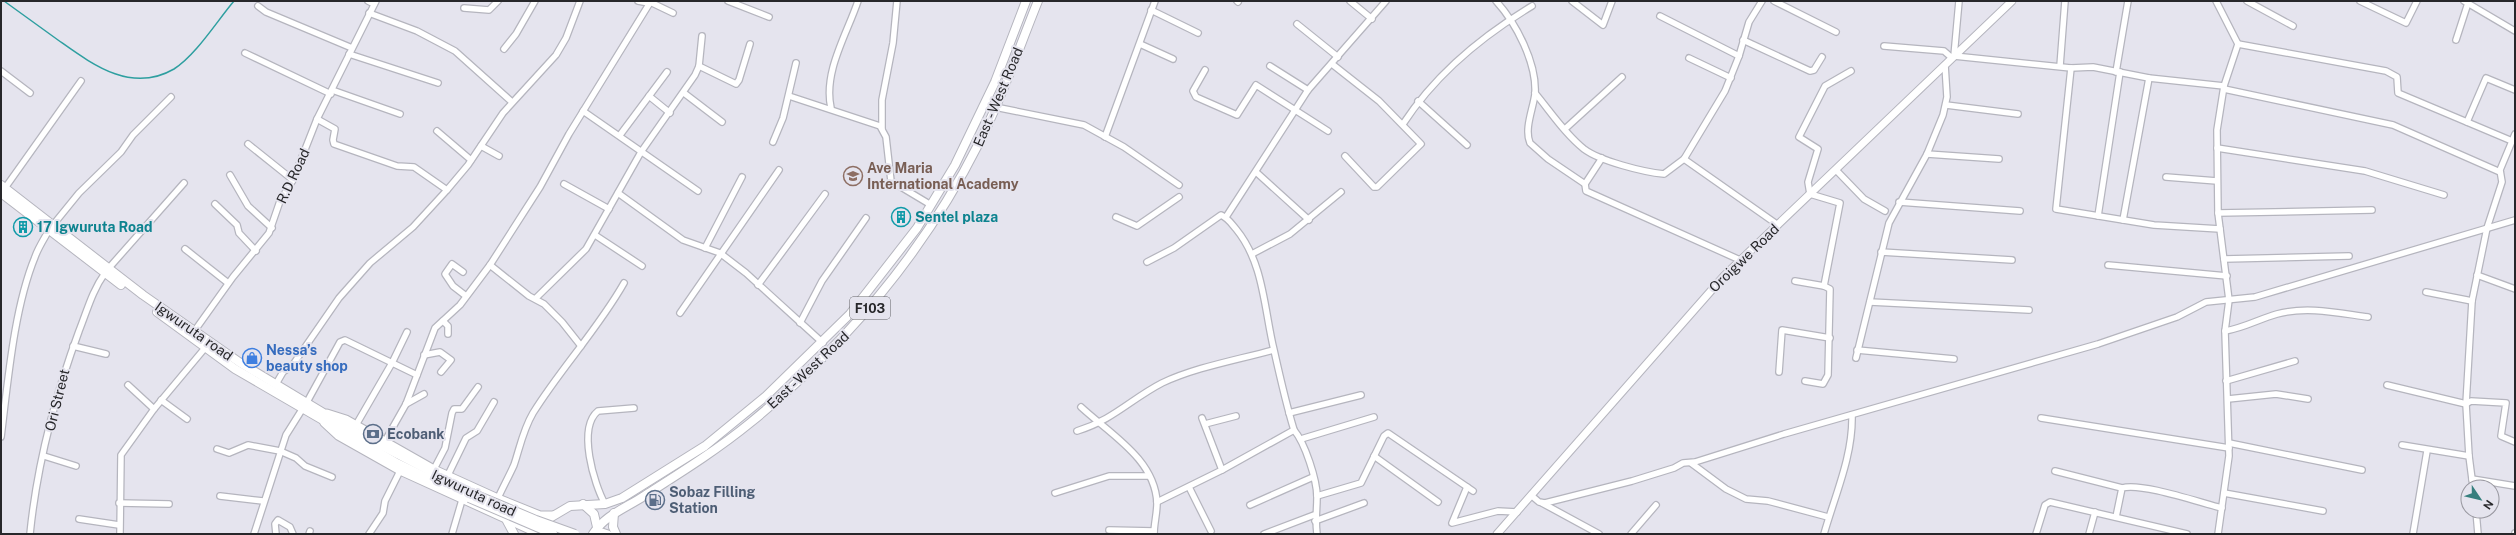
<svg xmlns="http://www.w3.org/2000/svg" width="2516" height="535" viewBox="0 0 2516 535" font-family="'Public Sans',sans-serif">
  <rect width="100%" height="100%" fill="#e5e4ee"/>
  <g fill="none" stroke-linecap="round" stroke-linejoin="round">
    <path stroke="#2e9fa0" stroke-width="1.5" d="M4,1C22,14 40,27 58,40C92,64 131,94 174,69C196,55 217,21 234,1"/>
    <g stroke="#b5b5be" stroke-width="8">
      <g id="minor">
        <path d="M368,1L374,4"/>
        <path d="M638,1L649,3"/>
        <path d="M728,1L769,17"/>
        <path d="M1237,1L1238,2"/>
        <path d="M1350,1L1372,19"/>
        <path d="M1496,1C1516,23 1537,63 1535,94C1533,109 1524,129 1530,143L1548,159L1585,184"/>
        <path d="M1572,1L1603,25L1612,1"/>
        <path d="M1774,1L1836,32"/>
        <path d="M1959,1L1954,56L2071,68L2093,67L2149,78L2224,86"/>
        <path d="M2216,1L2238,44L2224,86L2217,130L2218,213L2229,300L2225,331L2229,456L2218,534"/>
        <path d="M2247,1L2293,26"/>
        <path d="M2360,1L2406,23L2417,1"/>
        <path d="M2464,1L2515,31"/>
        <path d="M650,2L673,13"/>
        <path d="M258,6L266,12L352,48"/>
        <path d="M464,8L489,10L498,1"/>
        <path d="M1151,10L1198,33"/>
        <path d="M369,13L417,31L455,51L512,102"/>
        <path d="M1660,16L1739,56"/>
        <path d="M1297,24L1338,57"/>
        <path d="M1743,40L1810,71L1814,70L1822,57"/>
        <path d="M2456,40L2468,3"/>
        <path d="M1140,44L1173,59"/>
        <path d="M2238,44L2386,71L2397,77L2398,93L2512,141"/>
        <path d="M1884,46L1944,51L1952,58"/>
        <path d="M504,49L516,34L535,1"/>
        <path d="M245,53L331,94"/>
        <path d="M349,54L438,83"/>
        <path d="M1689,58L1731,78"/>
        <path d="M1332,64L1379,101L1421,144L1377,187H1374L1345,156"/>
        <path d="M699,66L736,84L739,80L750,44"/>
        <path d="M1270,66L1308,90"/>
        <path d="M2060,66L2065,1"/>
        <path d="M2071,68L2056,209L2154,225L2220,229"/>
        <path d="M1205,70L1193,91L1196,97L1237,115L1256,85L1328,131"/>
        <path d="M1,71L30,93"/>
        <path d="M2116,72L2128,1"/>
        <path d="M2224,89L2393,125L2500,172"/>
        <path d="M332,90L400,114"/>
        <path d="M684,93L722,122"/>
        <path d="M1535,93C1550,111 1565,134 1584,149C1600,161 1643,172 1664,174L1684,159L1725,91L1739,56L1749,22L1762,1"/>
        <path d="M649,96L670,113"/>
        <path d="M789,96L880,126L886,137L891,181L931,205"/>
        <path d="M1418,101L1467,145"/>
        <path d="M1946,105L2018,114"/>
        <path d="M995,107L1084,125L1124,147L1179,185"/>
        <path d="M831,108C823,72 847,34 858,1"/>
        <path d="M583,111L698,191"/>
        <path d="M317,119L335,129L333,140L334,144L397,166L414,167L447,190"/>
        <path d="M2467,122L2486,78L2515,90"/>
        <path d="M1403,124C1435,75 1482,36 1532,6"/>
        <path d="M882,128V100L893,43L897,1"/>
        <path d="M1566,128L1622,77"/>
        <path d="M437,131L471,160"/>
        <path d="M620,135L667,72"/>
        <path d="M1105,137L1155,1"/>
        <path d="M773,142L783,118L796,63"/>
        <path d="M248,144L293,180"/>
        <path d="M481,146L499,156"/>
        <path d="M2217,148L2365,171L2444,195"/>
        <path d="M1927,154L1999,159"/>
        <path d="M1602,158L1585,184L1586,191L1740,260"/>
        <path d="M1684,159L1778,225"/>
        <path d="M1836,170L1864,199L1885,211"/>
        <path d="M1256,172L1309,220"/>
        <path d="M230,175L248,206L272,228"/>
        <path d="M2166,177L2217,181"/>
        <path d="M564,184L609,209"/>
        <path d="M5,188L81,81"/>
        <path d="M618,193L683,240L720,253L746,273L823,343"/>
        <path d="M1899,202L2020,211"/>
        <path d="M215,204L237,225L239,233L256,251"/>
        <path d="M2218,213L2372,210"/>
        <path d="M2098,216L2120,72"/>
        <path d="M1116,217L1137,226L1179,197"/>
        <path d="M1226,217L1308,90L1386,1"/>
        <path d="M2123,220L2149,78"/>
        <path d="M53,225L79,193L121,152L133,135L171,97"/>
        <path d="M595,235L642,266"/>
        <path d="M705,248L742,177"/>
        <path d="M185,249L228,283"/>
        <path d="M1881,252L2012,260"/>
        <path d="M1252,254L1290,234L1341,192"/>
        <path d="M2224,259L2349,256"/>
        <path d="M1147,262L1174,248L1221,215C1228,218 1231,223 1236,229C1264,263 1264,309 1274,350C1280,377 1286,404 1294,430C1305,443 1317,480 1317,497C1317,513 1315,517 1317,534"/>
        <path d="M490,265L529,296L544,304L562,322L581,346"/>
        <path d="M2108,265L2227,276"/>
        <path d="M108,269L184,183"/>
        <path d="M463,272L452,264L445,274L453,286L466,296"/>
        <path d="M2477,275L2515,289"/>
        <path d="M1795,281L1824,286"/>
        <path d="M758,285L825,194"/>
        <path d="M2426,292L2472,301"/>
        <path d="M536,298L586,249L641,152L695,75L699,66L702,36"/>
        <path d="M1870,302L2029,310"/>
        <path d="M680,313L779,170"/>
        <path d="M443,321L448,326V334"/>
        <path d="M800,323L822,281L866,218"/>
        <path d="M2225,331C2244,328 2259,319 2277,314C2307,306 2338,313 2368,317"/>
        <path d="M193,333L233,277L269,233L280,201L293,180L317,119L376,1"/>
        <path d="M73,346L106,354"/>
        <path d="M1857,350L1954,359"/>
        <path d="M424,355L440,352L451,360L441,372"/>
        <path d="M1856,358L1889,223L1927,154L1943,115L1947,97L1945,65"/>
        <path d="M1779,372L1782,330L1830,338"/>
        <path d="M1805,381L1823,384L1828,375L1830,289L1824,286L1840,203L1810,194L1808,182L1818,149L1799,137L1825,86L1851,71"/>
        <path d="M2226,381L2295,361"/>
        <path d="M276,384L283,372L292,366L339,298L370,263L413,227L447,190L468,165L503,113L556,55L566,38L580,1"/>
        <path d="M128,385L154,409"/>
        <path d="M2387,385L2466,404L2471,401L2506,403L2501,436L2515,442"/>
        <path d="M2228,399L2276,394L2308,399"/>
        <path d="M161,400L187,419"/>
        <path d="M307,402L340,342L345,340L417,375"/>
        <path d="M406,404L424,394"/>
        <path d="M1081,407C1110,434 1155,459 1157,503C1157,514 1154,524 1154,534"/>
        <path d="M1289,413L1361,395"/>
        <path d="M1202,418L1222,470"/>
        <path d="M2041,418L2229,448"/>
        <path d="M1205,424L1236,416"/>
        <path d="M356,425L392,363L407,332"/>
        <path d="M1077,431C1113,420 1131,399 1162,383C1196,367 1237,360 1273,350"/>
        <path d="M1,437C8,381 14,308 35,257C38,248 44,239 49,230"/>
        <path d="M1301,439L1374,417"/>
        <path d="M385,441L406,404L435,328L460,305L490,265L540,187L569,134L651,1"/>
        <path d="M2229,443L2362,470"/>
        <path d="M2402,445L2469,456"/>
        <path d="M217,449L229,453L248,445L280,451L296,458L305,466L332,477"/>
        <path d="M44,456L76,466"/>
        <path d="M1374,456L1438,502"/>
        <path d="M1691,463L1726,489L1746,499L1768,501L1828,517"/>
        <path d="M434,469L445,448L452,413L454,409H462L478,387"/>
        <path d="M2055,471L2122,488"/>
        <path d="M448,475L466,438L477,431L494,402"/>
        <path d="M2472,479L2515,486"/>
        <path d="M1189,487L1211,531"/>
        <path d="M1467,487L1452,523L1498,511L1517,512"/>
        <path d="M2473,487L2469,456L2466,404L2472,301L2487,228L2502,182L2500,170L2515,134"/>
        <path d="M1055,493L1109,476H1149"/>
        <path d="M2224,493L2323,511"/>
        <path d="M220,496L263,501"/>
        <path d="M1317,496L1361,483L1384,436L1388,433L1473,491"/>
        <path d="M1532,496L1539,502L1545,503L1632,481L1674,468L1683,463L1695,462L1784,434L2098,344L2177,317L2206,302L2255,297L2515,220"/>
        <path d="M498,498C503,487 509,476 514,465C520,447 523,430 533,413C561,368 598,329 624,283"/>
        <path d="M1157,502L1222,470L1294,430"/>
        <path d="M119,503L169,504"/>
        <path d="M1542,503L1599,534"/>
        <path d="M605,504C594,484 577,428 598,411L634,408"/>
        <path d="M1250,505L1313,477"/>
        <path d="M2476,511L2478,534"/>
        <path d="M2116,517L2122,488C2141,482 2201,503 2222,508"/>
        <path d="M79,519L119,525"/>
        <path d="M1315,521L1364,503"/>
        <path d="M1109,530L1154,531"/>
        <path d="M30,534C37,465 55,396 79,331C87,311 92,291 105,273"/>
        <path d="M120,534L121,455L154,409L205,348"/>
        <path d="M254,534L286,435L303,408"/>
        <path d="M276,534L275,524L278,520L290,527L293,534"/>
        <path d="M309,534L310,531"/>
        <path d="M369,534L383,513L385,501L400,471"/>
        <path d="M452,534L462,500"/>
        <path d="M1264,534L1314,515"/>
        <path d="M1631,534L1656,505"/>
        <path d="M1824,534C1835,495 1853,456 1852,415"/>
        <path d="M2036,534L2045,505L2050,502L2187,534"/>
        <path d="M2089,534L2095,512"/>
        <path d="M2413,534L2427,451"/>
        <path d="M2515,534V533"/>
      </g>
    </g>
    <g stroke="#b5b5be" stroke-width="9">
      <g id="tertiary">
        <path d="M327,413L346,419L434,469L498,498L540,515H554"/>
        <path d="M324,423L338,436L400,471L534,532"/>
        <path d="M596,530L608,534"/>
        <path d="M1497,534L1724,276L2012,1"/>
      </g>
    </g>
    <g stroke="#b5b5be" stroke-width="10">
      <g id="secondary">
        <path d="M1,185L143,295L239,362L355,432L472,493"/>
        <path d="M1,193L121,285"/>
        <path d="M157,312L235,369L395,462L469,498"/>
      </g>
    </g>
    <g stroke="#b5b5be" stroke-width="10">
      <g id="primary">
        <path d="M583,504L594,514L597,527"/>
        <path d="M614,513L613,527L616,534"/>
        <path d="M507,521L514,534"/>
        <path d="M533,534L548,519L570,506L605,504L622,498L705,446L766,396L850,314L917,228L955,165L995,82L1026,1"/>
        <path d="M593,534C605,515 626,508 644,496C680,473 717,450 750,423C846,345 923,254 979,143C1002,98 1019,48 1038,1"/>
      </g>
    </g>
    <use href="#minor" stroke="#fff" stroke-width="5.5"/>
    <use href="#tertiary" stroke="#fff" stroke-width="7"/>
    <use href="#secondary" stroke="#fff" stroke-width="8"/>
    <use href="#primary" stroke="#fff" stroke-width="8"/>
    <g stroke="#b5b5be" stroke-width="10" stroke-linecap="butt">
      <g id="secondary-bridge">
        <path d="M472,493L536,520L575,534"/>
        <path d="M469,498L553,534"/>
      </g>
    </g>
    <use href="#secondary-bridge" stroke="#fff" stroke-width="8"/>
  </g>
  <defs>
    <g id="school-ring" transform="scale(1)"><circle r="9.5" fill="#e5e4ee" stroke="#8d6e63" stroke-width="1.5"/><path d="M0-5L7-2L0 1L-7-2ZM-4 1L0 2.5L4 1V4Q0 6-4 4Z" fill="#8d6e63"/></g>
    <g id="building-ring" transform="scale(1)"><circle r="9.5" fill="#e5e4ee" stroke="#0f9aa8" stroke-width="1.5"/><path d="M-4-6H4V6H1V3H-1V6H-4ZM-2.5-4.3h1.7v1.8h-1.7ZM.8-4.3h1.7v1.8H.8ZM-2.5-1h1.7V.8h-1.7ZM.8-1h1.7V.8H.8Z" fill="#0f9aa8"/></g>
    <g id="shop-ring" transform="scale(1)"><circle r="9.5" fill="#e5e4ee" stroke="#3f7fe0" stroke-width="1.5"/><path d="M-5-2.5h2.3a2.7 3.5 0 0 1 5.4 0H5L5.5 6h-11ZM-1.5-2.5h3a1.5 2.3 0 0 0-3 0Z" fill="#3f7fe0"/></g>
    <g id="bank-ring" transform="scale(1)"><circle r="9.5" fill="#e5e4ee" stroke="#5c6f8a" stroke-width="1.5"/><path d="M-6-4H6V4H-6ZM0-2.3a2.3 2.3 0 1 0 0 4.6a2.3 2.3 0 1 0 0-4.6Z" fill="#5c6f8a"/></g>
    <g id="fuel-ring" transform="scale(1)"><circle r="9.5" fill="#e5e4ee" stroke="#5c6f8a" stroke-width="1.5"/><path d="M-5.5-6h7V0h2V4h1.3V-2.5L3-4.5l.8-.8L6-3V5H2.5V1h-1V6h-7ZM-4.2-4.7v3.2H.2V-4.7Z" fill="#5c6f8a"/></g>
  </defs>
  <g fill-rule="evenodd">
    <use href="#school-ring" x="853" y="176"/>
    <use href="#building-ring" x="901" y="217"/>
    <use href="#building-ring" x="23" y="227"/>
    <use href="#shop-ring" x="252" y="358"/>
    <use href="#bank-ring" x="373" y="434"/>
    <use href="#fuel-ring" x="655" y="500"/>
  </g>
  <g text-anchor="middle" stroke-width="4" stroke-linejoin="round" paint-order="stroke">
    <rect fill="#e5e4ee" stroke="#606065" stroke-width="1" x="850" y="297" width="40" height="22" rx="3"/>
    <g font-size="13" font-weight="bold" fill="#27272a">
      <text x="870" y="313">F103</text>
    </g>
    <g font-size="14" fill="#27272a" stroke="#e5e4ee">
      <text transform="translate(998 97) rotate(-67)" y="5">East - West Road</text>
      <text transform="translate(293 176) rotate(-65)" y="5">R.D Road</text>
      <text transform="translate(1744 258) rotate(-44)" y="5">Oroigwe Road</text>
      <text transform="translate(194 331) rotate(35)" y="5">Igwuruta road</text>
      <text transform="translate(808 370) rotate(-43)" y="5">East - West Road</text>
      <text transform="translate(57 400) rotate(-76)" y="5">Ori Street</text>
      <text transform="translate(474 493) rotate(25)" y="5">Igwuruta road</text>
    </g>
    <g font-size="14" font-weight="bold" fill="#785e54" stroke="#e5e4ee" text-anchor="start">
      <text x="867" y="173">Ave Maria<tspan x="867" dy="16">International Academy</tspan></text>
    </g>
    <g font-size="14" font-weight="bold" fill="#0d838f" stroke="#e5e4ee" text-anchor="start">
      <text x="915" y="222">Sentel plaza</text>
      <text x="37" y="232">17 Igwuruta Road</text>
    </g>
    <g font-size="14" font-weight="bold" fill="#366cbe" stroke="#e5e4ee" text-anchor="start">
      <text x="266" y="355">Nessa’s<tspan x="266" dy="16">beauty shop</tspan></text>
    </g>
    <g font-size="14" font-weight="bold" fill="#4e5e75" stroke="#e5e4ee" text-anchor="start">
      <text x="387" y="439">Ecobank</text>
      <text x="669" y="497">Sobaz Filling<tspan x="669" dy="16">Station</tspan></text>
    </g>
  </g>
  <rect width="2516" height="535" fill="none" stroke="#27272a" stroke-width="4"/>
  <g transform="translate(2480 499) rotate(125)"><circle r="19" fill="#e5e4ee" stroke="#9998a0"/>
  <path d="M0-3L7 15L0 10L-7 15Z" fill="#367f7e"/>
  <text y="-6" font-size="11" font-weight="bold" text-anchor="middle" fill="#27272a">N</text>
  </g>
</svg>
